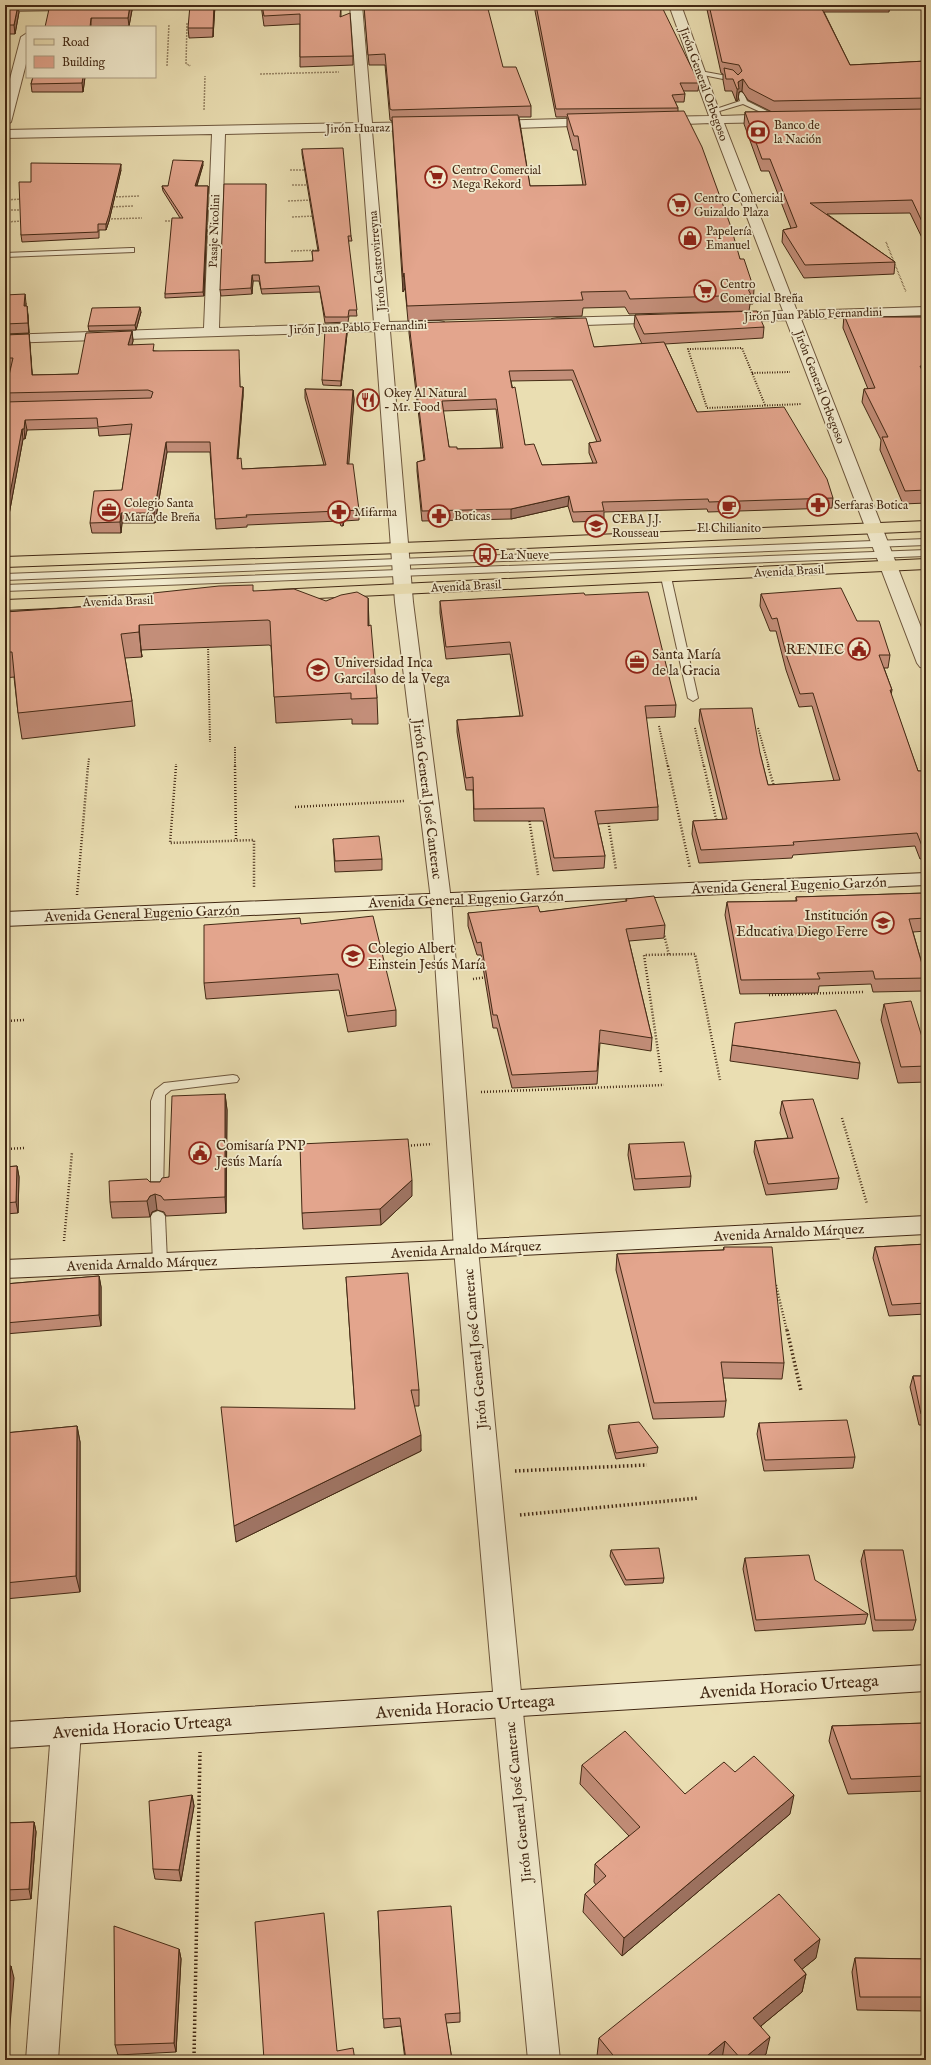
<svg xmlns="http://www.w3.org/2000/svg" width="931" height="2065" viewBox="0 0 931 2065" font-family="'IM FELL English',serif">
  <rect width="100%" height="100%" fill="#eadeb2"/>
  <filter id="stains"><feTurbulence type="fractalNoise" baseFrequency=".005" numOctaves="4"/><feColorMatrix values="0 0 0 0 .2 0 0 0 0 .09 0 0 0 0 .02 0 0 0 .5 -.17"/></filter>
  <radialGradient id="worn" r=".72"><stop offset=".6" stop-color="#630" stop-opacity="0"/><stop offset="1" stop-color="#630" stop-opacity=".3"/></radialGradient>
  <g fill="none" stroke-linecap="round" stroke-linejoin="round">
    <g stroke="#6d563c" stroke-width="2">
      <g id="lane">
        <path d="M700,71L738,78L740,82L737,84L733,81L698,74L697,73Z"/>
        <path d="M741,92L744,94L747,101L781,118L776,119L743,104L713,113L710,111L740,101L738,94Z"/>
        <path d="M131,248H134V252L5,257V253Z"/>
        <path d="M926,539V545L5,580V574Z"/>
        <path d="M926,550V556L5,591V585Z"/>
        <path d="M666,574L671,577L698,698L693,701L688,698L661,577Z"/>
        <path d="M233,1075L237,1076L239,1079L237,1082L171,1090L165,1095L163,1194L162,1197H152L151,1194V1101L155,1090L164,1083Z"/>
        <path d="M158,1211L163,1213L165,1216L167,1262L165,1266L160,1267L155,1266L153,1262L151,1216L153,1213Z"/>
      </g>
    </g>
    <g stroke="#6d563c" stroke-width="2">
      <g id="street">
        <path d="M5,5H196L190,8L5,11Z"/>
        <path d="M350,5H362L372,123L422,122L428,126L422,130L372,131L389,322L439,321L444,322L446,325L444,328L439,329L390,331L413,602L451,900L478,1249L522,1703L560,2060H528L494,1703L454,1249L431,900L395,602L375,331L5,343V335L204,328L212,134L5,138V130L359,123ZM360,131L374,323L219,328L225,134Z"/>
        <path d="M669,5H681L721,116L774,114L780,118L774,122L724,123L797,311L926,307V315L801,319L926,640V668L920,667L917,663L786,320L729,321L724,320L722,317L724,314L729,313L783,311L711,123L658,125L652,121L658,117L709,116Z"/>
        <path d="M27,33V60L11,122L5,126V98L21,37Z"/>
        <path d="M598,118L602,119L604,122L602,125L490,129L484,125L490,121Z"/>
        <path d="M665,315L670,316L672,319L670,322L557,326L552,325L550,322L552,319L557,318Z"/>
        <path d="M66,1718L76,1722L81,1731L58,2060H26L51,1731L56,1722Z"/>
      </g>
    </g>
    <g stroke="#432914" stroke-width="2">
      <g id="secondary">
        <path d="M926,873V885L5,926V912Z"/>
        <path d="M926,1216V1234L466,1258L5,1278V1260L466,1240Z"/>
        <path d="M926,1665V1691L5,1748V1722Z"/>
      </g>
    </g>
    <g stroke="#432914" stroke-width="2">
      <g id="primary">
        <path d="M926,521V531L428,552L5,567V557L428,542Z"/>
        <path d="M926,559V569L276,600L270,599L267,595L270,591L276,590Z"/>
        <path d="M182,593L188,594L191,598L188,602L5,610V600Z"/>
      </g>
    </g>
    <g stroke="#432914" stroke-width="1.5" stroke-dasharray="0.5 1" stroke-linecap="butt">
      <path d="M187,23L186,64L191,66"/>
      <path d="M167,66L169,24"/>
      <path d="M260,74L339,72"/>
      <path d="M204,110L205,76"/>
      <path d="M290,170H308"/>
      <path d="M292,185H310"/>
      <path d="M113,197L140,196"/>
      <path d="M5,200L22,199"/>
      <path d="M288,201L312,200"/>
      <path d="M110,207L133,206"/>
      <path d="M5,210H23"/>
      <path d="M292,217L315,216"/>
      <path d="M108,219L142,218"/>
      <path d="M165,221H174"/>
      <path d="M5,222L23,221"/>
      <path d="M886,242L906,292"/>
      <path d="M291,251L321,250"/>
    </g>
    <g stroke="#432914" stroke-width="2" stroke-dasharray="1 1.5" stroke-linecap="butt">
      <path d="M752,373L790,372"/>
      <path d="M765,405L742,348L688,349L707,408L802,404"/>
      <path d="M208,644L210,742"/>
      <path d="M659,726L668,767"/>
      <path d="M695,728L704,767"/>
      <path d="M758,728L769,767"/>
      <path d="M235,747V767"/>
      <path d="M88,767L89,758"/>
      <path d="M176,767V764"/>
    </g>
    <g stroke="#432914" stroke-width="2.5" stroke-dasharray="1 2" stroke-linecap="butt">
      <path d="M176,766L170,843L254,840V887"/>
      <path d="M235,766L236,840"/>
      <path d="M668,766L690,868"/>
      <path d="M704,766L717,823"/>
      <path d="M768,766L774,786"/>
      <path d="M295,807L405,801"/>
      <path d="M529,818L538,875"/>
      <path d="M608,820L616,870"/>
      <path d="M77,895L88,766"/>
      <path d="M663,930L669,955"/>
      <path d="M473,979L488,977"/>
      <path d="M769,995L863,992"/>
      <path d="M5,1021L24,1020"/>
      <path d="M661,1072L644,955L695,954L720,1080"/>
      <path d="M481,1092L664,1085"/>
      <path d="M842,1118L867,1204"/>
      <path d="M405,1146L432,1144"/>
      <path d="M5,1149L25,1148"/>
      <path d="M64,1241L72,1152"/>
      <path d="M776,1285L787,1331"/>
    </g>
    <g stroke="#432914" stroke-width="3.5" stroke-dasharray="1.5 2.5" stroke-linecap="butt">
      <path d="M787,1330L801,1391"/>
      <path d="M515,1471L647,1465"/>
      <path d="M921,1478H926"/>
      <path d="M520,1515L699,1498"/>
      <path d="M194,2057L200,1752"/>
    </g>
    <use href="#lane" fill="#f1eacd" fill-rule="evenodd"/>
    <use href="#street" fill="#f1eacd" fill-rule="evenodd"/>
    <use href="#secondary" fill="#f1eacd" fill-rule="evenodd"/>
    <use href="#primary" fill="#eadeb2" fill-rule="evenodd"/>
  </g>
  <g fill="#c38e79" stroke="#432914" fill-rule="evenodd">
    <path d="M5,5L19,12L15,34H5Z"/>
    <path d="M215,5L213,37L189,38L188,28Z"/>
    <path d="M261,5H341V17L353,56V65L300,67V24L264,26Z"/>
    <path d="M536,5L699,83L698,91H683L685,94L684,102H675L678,108V111L740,259L754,289L753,304H750L749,311L629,314L625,307L583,308L582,316L408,321L405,288L403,292L392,121L390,120L385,65H369L364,6L503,67L531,106V117H519L530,186L583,185L577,150H573L567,127V117H556L535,11Z"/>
    <path d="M706,5H890L889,12H824L850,65L926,61V246L910,213L827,214L895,262L894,274L804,278L782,242L783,230L791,228L769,171H761L744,124L745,112H772L748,100L742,91L739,92L738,100L736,101L732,91H725L723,80V74L721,73Z"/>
    <path d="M132,10L129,26L45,27Z"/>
    <path d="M33,77H85L83,92H32L31,84Z"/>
    <path d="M302,149L351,236L352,241H348L357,316H349L348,322L325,323L320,292L262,294L259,281H253L252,294L221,296L220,290L266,184L265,263L313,261L312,251H318L302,154Z"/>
    <path d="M203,165L197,186H208V190L204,296L165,298V294L180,218L163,191L162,186H168Z"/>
    <path d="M121,170L109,221L106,230H99V238L22,242L21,235L31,182Z"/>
    <path d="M5,295L26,303V306L28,315L29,333L5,334Z"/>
    <path d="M141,312L136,330L89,331L88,326Z"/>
    <path d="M635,315L764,327L763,338L665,344L697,412L833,498L832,508L708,512L707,509L604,512V521L573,522L568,506L511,519L422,521L417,471V462L424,460L409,333V323L594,347L642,344L634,326ZM572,380L597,442L589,443V453L593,463L542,465L525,445L511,381ZM496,409L501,448L457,449L449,447L443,411Z"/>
    <path d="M844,315L871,317H926V503L903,504L880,450L881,440L862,402L864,389H868L843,328Z"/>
    <path d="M347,329V334L341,386L323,385L322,380Z"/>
    <path d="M132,331L133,341L132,345L155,351L239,359L240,387H243V396L238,458L242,469L324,465L305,398V389L353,390L354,400L348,464L359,510V520L344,521L343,526H341L339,521L247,525V527L216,529L210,452H167L155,523H122L121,533H92L90,523L122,490L131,434L99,436L98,428L27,430L25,439H23L8,520L5,527V402H7L5,393L11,367L5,368V335L29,334L32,375L78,374Z"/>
    <path d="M253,591L369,625L377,698L378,724H352V719L276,723L271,646L269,645L141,650L142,657L125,658L132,701L135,726L22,739L18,713L14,677L5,678V612L152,602Z"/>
    <path d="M761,594L857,621L890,655L888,668H884L892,690L891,695L918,771H926V858L920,859L915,846L793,855L792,858L699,863L692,834L693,821L723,820L699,721L700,709L760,753L768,785L834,781L812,706L799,707L786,670L776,631H770L760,606Z"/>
    <path d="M585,595L676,705L675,717L646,718L658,807V820L598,824L605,856L604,868L553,871L543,821H474L473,790H466L457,732V720L520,716L510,654L446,659L440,613V601Z"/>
    <path d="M333,839L382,859V870L335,872Z"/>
    <path d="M925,891H926V931L913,932L926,978L924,991L873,992L871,984L819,986L818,993L740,994L725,915L727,902L796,901V897L925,893Z"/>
    <path d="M626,899L665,925L664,938L629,941L652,1038L651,1051L600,1043L597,1084L512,1088L497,1028H493L481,955H477L468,926V913L540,912L626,902Z"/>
    <path d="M301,924L396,1010V1026L348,1032L339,990L206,999L204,983Z"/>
    <path d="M884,1004L926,1050V1082L898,1083L881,1020Z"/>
    <path d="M732,1045L860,1063L858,1079L730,1061Z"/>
    <path d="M225,1094L227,1110L226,1213L166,1216L164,1212L157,1210L152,1212L150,1217L112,1218L110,1202L150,1182H160L169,1177Z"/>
    <path d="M782,1101L839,1178L837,1189L766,1195L754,1152L755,1141L788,1138L780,1113Z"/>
    <path d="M926,1113V1139L923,1128Z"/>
    <path d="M629,1144L691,1176L690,1187L634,1190L628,1155Z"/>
    <path d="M17,1166L19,1177L18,1213L5,1214V1167Z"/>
    <path d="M412,1196L381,1225L303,1229L302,1213Z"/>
    <path d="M926,1244V1314L889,1316L873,1258L875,1247Z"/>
    <path d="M724,1247L784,1363L782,1379L723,1378L726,1401L724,1417L653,1419L616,1270L617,1254L723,1250Z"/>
    <path d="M99,1276L101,1287V1326L5,1334V1284Z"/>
    <path d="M346,1277L419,1390V1406H414L421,1451L236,1542L355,1409Z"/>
    <path d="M913,1376H926V1425H919L910,1387Z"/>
    <path d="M759,1423L855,1457L853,1468L764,1471L757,1434Z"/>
    <path d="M609,1425L658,1447L657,1453L616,1459L608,1431Z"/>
    <path d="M77,1426L80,1442V1592L5,1599V1433Z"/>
    <path d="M611,1550L664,1578L663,1583L625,1585L610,1556Z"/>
    <path d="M864,1550L916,1620L913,1630L873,1631L861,1561Z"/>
    <path d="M745,1558L868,1614L865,1624L755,1631L743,1569Z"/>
    <path d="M926,1723V1791L848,1794L829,1741L832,1726Z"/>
    <path d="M582,1765L685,1794L735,1772L790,1814L622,1956L583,1912L585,1894L596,1885L594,1882L595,1864L629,1836L580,1784Z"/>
    <path d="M192,1795L194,1806L181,1881L155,1879L153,1869Z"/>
    <path d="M34,1822L36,1832L31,1899L5,1901V1823Z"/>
    <path d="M378,1911L460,2013V2022L446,2023L452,2060H405L401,2026L384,2028Z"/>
    <path d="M179,1949L181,1959L176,2052L118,2055L115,2045Z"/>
    <path d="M816,1958L802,1969L806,1974L802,1992L761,2026L766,2054L759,2060H723L722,2059L720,2060H601L597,2056L599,2038Z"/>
    <path d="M855,1958L926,1959V2011L857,2010L852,1972Z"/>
  </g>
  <g fill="#9f7463" stroke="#432914">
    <path d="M18,5L19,12L15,34L14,25Z"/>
    <path d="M130,5H131L132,10L129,26L128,18Z"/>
    <path d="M214,5H215L213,37V28Z"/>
    <path d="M91,18V27H90Z"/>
    <path d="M83,77H85L83,92L82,83Z"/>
    <path d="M743,79L742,91L739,92L738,100L736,101L738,82Z"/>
    <path d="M203,161V165L195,190V186Z"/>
    <path d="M121,164V170L109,221L106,230V224Z"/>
    <path d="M208,186V190L204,296L203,292Z"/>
    <path d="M404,273L405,288L403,292V277Z"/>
    <path d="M252,275L253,281L252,294L251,288Z"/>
    <path d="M25,294L26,303L25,315L24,306Z"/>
    <path d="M27,306L28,315L29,333L28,323Z"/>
    <path d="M140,307L141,312L136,330L135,325Z"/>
    <path d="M347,329V334L341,386V381Z"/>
    <path d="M132,331L133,341L129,354L128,345Z"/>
    <path d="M29,334L30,344L33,384L32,375Z"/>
    <path d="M243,387V396L237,468V459Z"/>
    <path d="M353,390L354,400L348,474L347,464Z"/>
    <path d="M25,420L27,430L25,439L24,429Z"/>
    <path d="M22,429L23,439L8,520L5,527V514Z"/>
    <path d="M166,442L167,452L155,523L154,513Z"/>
    <path d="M569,496L568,506L511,519V509Z"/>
    <path d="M343,511L344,521L343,526Z"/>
    <path d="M121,513L122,523L121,533L120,522Z"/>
    <path d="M368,598L369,623V651L368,626Z"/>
    <path d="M139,625L141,650L142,657L139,632Z"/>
    <path d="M225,1094L227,1110L226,1213L225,1197Z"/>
    <path d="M17,1166L19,1177L18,1213L16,1202Z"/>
    <path d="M412,1180V1196L381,1225L380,1209Z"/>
    <path d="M155,1194L157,1210L152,1212L150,1217L147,1201L150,1196Z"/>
    <path d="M99,1276L101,1287V1326L99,1315Z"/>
    <path d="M77,1426L80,1442V1592L76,1576Z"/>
    <path d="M421,1435V1451L236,1542L234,1526Z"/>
    <path d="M192,1795L194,1806L181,1881L179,1870Z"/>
    <path d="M794,1795L790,1814L622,1956L624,1938Z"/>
    <path d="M34,1822L36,1832L31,1899L29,1889Z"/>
    <path d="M820,1939L816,1958L790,1979L794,1960Z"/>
    <path d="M179,1949L181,1959L176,2052L174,2043Z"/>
    <path d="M11,1966L14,1978L7,2060H5V2028Z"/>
    <path d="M806,1974L802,1992L750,2035L753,2018Z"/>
    <path d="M770,2037L766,2054L759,2060H742Z"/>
    <path d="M725,2041L722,2059L720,2060H702Z"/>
  </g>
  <g fill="#e3a58d" stroke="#432914" fill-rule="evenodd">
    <path d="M5,5H18L14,25H5Z"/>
    <path d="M65,5H130L128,18H91L90,27H45L49,9Z"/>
    <path d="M190,5H214L213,28H188Z"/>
    <path d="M262,5H341L340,17L350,13L353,56L300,57V14L264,16Z"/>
    <path d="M365,5H487L503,67H516L531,106L392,110L390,109L385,54L368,55L364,6Z"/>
    <path d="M536,5H661L699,83H680L685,94L672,95L678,108L556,109Z"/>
    <path d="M709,5H820L850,65L926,61V98L774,101L749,88L743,79L738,82L739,89H737L733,79H726L724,68L733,70L738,75L742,71L739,65L722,62Z"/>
    <path d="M33,77H83L82,83L31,84Z"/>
    <path d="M926,109V230L912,200L810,203L895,262L805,265L783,230L797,227L770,159H762L745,112Z"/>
    <path d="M684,111L702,147L731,227L740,259H744L754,289H748L751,295L630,299L626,291L581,292L583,300L407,306L404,273L403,277L392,117L518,115L530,186L586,185L578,136H574L567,114Z"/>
    <path d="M343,148L351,236H348L357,310H349L348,317H325L319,286L261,289L259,275H252L251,288L220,290L224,184H266L265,263L313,261L312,251H319L302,149Z"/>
    <path d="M173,160L203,161L195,186H208L203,292L165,294L172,218H183L162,186H168Z"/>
    <path d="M31,163L121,164L109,215L106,224H98V232L21,235L19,182H31Z"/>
    <path d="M25,294L24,306H27L28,323L5,324V295Z"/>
    <path d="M140,307L135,325L88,326L92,308Z"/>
    <path d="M757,311L764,327L644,334L635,315Z"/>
    <path d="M869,314L871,317H926V366H920L926,378V490L905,491L882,437H888L864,389L875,388L844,315Z"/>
    <path d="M586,318L594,347L664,342L697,412L784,407L827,479L833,498L709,502L708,499L602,502L604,511L573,512L569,496L511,509L422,511L417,462L425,460L409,323ZM573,370L601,441L589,443L597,463L542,465L534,444L525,445L515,387L512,388L509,371ZM496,399L503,448L457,449V447H449L442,401Z"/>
    <path d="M347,329L341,381L322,380L325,330Z"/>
    <path d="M132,331L128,345L154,344L153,351L239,350L240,387H243L237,459L241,458L242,469L326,465L305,389L353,390L347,464H353L359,510L343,511V516H340L339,511L246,515L247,517L215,519L210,442H166L154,513H121L120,522L90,523L94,491L122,490L132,424L98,427L97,418L25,420L24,429H22L7,510L5,514V402L151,398L153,392L148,390L5,393L13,358H5V335L29,334L32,375L78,374L86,333Z"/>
    <path d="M253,585V591L294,589L326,601L341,595L357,592L368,598V626L371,625L377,698L351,699V693L274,697L270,621L268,620L139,625V632L121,634L132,701L18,713L12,652H5V612L152,602L153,593L219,586Z"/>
    <path d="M841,588L857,621H879L890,655H879L892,690H890L918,771H926V845L922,846L917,833L793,842L794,845L701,850L693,821L727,819L700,709L752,708L760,753L768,785L840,780L813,693L800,694L787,657L777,618L772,619L761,594Z"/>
    <path d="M648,592L676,705L645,706L658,807L595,811L605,856L554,858L544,808L474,809L473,777L466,778L457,720L523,716L510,642L446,647L440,601L584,593L585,595Z"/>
    <path d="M379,836L382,859L335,861L333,839Z"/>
    <path d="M926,893V918L909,919L926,978L875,979L873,971L817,973L820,979L741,980L727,902L797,901L796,897Z"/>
    <path d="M654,896L665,925L626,929L652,1038L600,1030L597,1071L512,1075L497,1015H493L481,942L477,943L468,913L538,906L540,912L627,901L626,899Z"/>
    <path d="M373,916L396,1010L347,1016L338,974L204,983V925L300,918L301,924Z"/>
    <path d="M911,1001L926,1050V1066L901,1067L884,1004Z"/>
    <path d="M836,1010L860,1063L732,1045L735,1023Z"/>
    <path d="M225,1094V1197L164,1200L161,1196L155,1194L150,1196L147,1201L110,1202L109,1181L147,1179L150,1182H160L162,1178L169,1177L172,1096Z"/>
    <path d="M813,1099L839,1178L768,1184L755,1141L793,1138L782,1101Z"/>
    <path d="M408,1139L412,1180L380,1209L302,1213L300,1144Z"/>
    <path d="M684,1142L691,1176L635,1179L629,1144Z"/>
    <path d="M17,1166L16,1202L5,1203V1167Z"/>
    <path d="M926,1244V1303L892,1305L875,1247Z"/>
    <path d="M724,1247H772L784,1363L721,1362L726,1401L654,1403L617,1254L724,1250Z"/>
    <path d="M408,1273L419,1390H411L421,1435L234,1526L221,1407L355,1409L346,1277Z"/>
    <path d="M99,1276V1315L5,1323V1284Z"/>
    <path d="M913,1376H926V1414H921Z"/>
    <path d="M847,1420L855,1457L765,1460L759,1423Z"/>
    <path d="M639,1422L658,1447L616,1453L609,1425Z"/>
    <path d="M77,1426L76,1576L5,1583V1433Z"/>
    <path d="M659,1548L664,1578L626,1580L611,1550Z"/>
    <path d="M864,1550H903L916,1620H875Z"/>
    <path d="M809,1555L815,1580L868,1614L756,1620L745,1558Z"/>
    <path d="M926,1723V1776L851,1779L832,1726Z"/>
    <path d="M625,1731L685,1794L724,1762L735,1772L754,1756L794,1795L624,1938L585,1894L606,1876L595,1864L640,1827L582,1765Z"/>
    <path d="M192,1795L179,1870L153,1869L149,1801Z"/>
    <path d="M34,1822L29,1889L5,1890V1823Z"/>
    <path d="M779,1894L820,1939L794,1960L806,1974L753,2018L770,2037L742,2060L725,2041L702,2060H617L599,2038Z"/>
    <path d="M451,1906L460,2013L445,2014L452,2060H406L400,2018L383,2019L378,1911Z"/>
    <path d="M324,1913L337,2051L353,2048L355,2060H264L255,1922Z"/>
    <path d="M114,1926L179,1949L174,2043L115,2045Z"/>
    <path d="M855,1958L926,1959V1997H860Z"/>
    <path d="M5,1966H11L5,2028Z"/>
  </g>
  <defs>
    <g id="bank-ring" transform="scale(1.15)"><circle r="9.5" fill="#f1eacd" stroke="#8f2418" stroke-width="1.5"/><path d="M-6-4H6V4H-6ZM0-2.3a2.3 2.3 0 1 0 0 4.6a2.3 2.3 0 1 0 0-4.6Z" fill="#8f2418"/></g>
    <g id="supermarket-ring" transform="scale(1.15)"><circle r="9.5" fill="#f1eacd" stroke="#8f2418" stroke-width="1.5"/><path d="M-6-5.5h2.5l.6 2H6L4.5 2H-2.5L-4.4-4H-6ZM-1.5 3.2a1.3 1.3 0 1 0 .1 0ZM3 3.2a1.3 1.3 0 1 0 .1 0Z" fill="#8f2418"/></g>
    <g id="shop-ring" transform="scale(1.15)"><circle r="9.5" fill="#f1eacd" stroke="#8f2418" stroke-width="1.5"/><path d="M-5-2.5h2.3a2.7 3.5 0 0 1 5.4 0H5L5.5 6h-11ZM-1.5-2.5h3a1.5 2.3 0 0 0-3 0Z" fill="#8f2418"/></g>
    <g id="restaurant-ring" transform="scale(1.15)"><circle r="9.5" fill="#f1eacd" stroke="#8f2418" stroke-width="1.5"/><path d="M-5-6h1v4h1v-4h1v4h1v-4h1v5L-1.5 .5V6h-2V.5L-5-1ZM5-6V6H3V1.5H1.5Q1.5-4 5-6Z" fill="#8f2418"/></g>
    <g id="pharmacy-ring" transform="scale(1.15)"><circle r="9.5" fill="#f1eacd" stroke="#8f2418" stroke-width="1.5"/><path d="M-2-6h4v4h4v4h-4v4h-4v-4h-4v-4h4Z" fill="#8f2418"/></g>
    <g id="cafe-ring" transform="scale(1.15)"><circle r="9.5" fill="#f1eacd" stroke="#8f2418" stroke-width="1.5"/><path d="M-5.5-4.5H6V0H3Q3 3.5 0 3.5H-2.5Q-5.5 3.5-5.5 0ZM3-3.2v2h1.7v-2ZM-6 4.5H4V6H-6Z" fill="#8f2418"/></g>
    <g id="office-ring" transform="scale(1.15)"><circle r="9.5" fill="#f1eacd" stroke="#8f2418" stroke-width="1.5"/><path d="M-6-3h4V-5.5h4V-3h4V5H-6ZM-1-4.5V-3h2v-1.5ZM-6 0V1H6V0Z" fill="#8f2418"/></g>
    <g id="school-ring" transform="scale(1.15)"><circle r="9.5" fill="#f1eacd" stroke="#8f2418" stroke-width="1.5"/><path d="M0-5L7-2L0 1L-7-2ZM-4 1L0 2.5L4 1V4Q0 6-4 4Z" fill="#8f2418"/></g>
    <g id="bus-ring" transform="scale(1.15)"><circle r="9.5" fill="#f1eacd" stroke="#8f2418" stroke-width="1.5"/><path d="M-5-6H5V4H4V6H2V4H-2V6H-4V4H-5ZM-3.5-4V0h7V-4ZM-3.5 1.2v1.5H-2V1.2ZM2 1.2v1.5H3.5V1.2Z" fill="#8f2418"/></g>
    <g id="civic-ring" transform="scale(1.15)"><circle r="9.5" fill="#f1eacd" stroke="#8f2418" stroke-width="1.5"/><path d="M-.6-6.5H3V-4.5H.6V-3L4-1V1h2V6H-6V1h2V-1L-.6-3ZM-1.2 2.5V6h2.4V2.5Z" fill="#8f2418"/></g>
    <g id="university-ring" transform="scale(1.15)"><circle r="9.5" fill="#f1eacd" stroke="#8f2418" stroke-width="1.5"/><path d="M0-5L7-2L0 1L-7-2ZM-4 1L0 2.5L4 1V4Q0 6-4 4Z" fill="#8f2418"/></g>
  </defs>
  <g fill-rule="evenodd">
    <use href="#bank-ring" x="758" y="132"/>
    <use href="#supermarket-ring" x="436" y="177"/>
    <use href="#supermarket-ring" x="679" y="205"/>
    <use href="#shop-ring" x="690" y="238"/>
    <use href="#supermarket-ring" x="705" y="291"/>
    <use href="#restaurant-ring" x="368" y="400"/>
    <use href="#pharmacy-ring" x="818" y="505"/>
    <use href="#cafe-ring" x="729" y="507"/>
    <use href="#office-ring" x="109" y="510"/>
    <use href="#pharmacy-ring" x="339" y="512"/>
    <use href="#pharmacy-ring" x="439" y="516"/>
    <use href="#school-ring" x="596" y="526"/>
    <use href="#bus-ring" x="485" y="555"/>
    <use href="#civic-ring" x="859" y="649"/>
    <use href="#office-ring" x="637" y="662"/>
    <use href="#university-ring" x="318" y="670"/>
    <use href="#school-ring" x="883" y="923"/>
    <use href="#school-ring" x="353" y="956"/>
    <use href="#civic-ring" x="200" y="1153"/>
  </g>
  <g text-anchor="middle" stroke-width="3.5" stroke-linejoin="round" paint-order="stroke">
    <g font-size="12" fill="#432914" stroke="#f1eacd">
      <text transform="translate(704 84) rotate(70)" y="4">Jirón General Orbegoso</text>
      <text transform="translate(358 128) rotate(-1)" y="4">Jirón Huaraz</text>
      <text transform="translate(214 231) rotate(-88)" y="4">Pasaje Nicolini</text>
      <text transform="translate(377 261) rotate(-95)" y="4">Jirón Castrovirreyna</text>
      <text transform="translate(813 314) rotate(-2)" y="4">Jirón Juan Pablo Fernandini</text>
      <text transform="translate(358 327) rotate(-2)" y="4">Jirón Juan Pablo Fernandini</text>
      <text transform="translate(820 387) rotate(69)" y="4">Jirón General Orbegoso</text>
      <text transform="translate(789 571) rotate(-3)" y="4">Avenida Brasil</text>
      <text transform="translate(466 586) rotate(-3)" y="4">Avenida Brasil</text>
      <text transform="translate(118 601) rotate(-2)" y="4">Avenida Brasil</text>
    </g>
    <g font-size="12" fill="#432914" stroke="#f1eacd" text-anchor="start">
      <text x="774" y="129">Banco de<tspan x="774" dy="14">la Nación</tspan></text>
      <text x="452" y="174">Centro Comercial<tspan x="452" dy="14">Mega Rekord</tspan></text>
      <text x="694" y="202">Centro Comercial<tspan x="694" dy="14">Guizaldo Plaza</tspan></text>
      <text x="706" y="235">Papelería<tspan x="706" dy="14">Emanuel</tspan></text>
      <text x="720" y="288">Centro<tspan x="720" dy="14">Comercial Breña</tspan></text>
      <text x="384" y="397">Okey Al Natural<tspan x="384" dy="14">- Mr. Food</tspan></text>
      <text x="124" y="507">Colegio Santa<tspan x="124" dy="14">María de Breña</tspan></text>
      <text x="834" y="509">Serfaras Botica</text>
      <text x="354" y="516">Mifarma</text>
      <text x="454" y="520">Boticas</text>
      <text x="612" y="523">CEBA J.J.<tspan x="612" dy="14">Rousseau</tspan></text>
      <text x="729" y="532" text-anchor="middle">El Chilianito</text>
      <text x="500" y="559">La Nueve</text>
    </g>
    <g font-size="14" fill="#432914" stroke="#f1eacd" text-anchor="start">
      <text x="844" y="654" text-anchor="end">RENIEC</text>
      <text x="652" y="659">Santa María<tspan x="652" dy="16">de la Gracia</tspan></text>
      <text x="334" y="667">Universidad Inca<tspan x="334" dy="16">Garcilaso de la Vega</tspan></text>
      <text x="868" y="920" text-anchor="end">Institución<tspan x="868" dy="16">Educativa Diego Ferre</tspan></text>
      <text x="368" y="953">Colegio Albert<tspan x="368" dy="16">Einstein Jesús María</tspan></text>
      <text x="216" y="1150">Comisaría PNP<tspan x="216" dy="16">Jesús María</tspan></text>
    </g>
    <g font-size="14" fill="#432914" stroke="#f1eacd">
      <text transform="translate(428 799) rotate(83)" y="5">Jirón General José Canterac</text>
      <text transform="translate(789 885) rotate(-2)" y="5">Avenida General Eugenio Garzón</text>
      <text transform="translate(466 899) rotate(-2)" y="5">Avenida General Eugenio Garzón</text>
      <text transform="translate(142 913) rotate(-2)" y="5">Avenida General Eugenio Garzón</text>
      <text transform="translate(789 1232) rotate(-3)" y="5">Avenida Arnaldo Márquez</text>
      <text transform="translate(466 1249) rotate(-3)" y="5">Avenida Arnaldo Márquez</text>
      <text transform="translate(142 1263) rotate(-2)" y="5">Avenida Arnaldo Márquez</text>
      <text transform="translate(475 1349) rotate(-95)" y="5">Jirón General José Canterac</text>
      <text transform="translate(518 1802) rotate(-96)" y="5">Jirón General José Canterac</text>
    </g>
    <g font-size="17" fill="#432914" stroke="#f1eacd">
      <text transform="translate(789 1686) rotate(-4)" y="6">Avenida Horacio Urteaga</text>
      <text transform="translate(465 1706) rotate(-4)" y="6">Avenida Horacio Urteaga</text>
      <text transform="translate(142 1726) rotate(-4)" y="6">Avenida Horacio Urteaga</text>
    </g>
  </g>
  <rect width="931" height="2065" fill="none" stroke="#eadeb2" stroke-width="20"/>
  <rect x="6" y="6" width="919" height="2053" fill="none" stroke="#432914" stroke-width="2"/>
  <rect x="10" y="10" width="911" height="2045" fill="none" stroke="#432914"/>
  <rect x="26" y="26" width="130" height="52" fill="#f1eacd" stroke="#ab9d83"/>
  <rect x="34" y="39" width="20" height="6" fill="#eadeb2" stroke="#ab9d83"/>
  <text x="62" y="46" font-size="12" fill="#432914">Road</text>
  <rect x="34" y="56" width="20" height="12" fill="#e3a58d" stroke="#ab9d83"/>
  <text x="62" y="66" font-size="12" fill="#432914">Building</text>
  <rect width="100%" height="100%" filter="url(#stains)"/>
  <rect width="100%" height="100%" fill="url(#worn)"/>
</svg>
